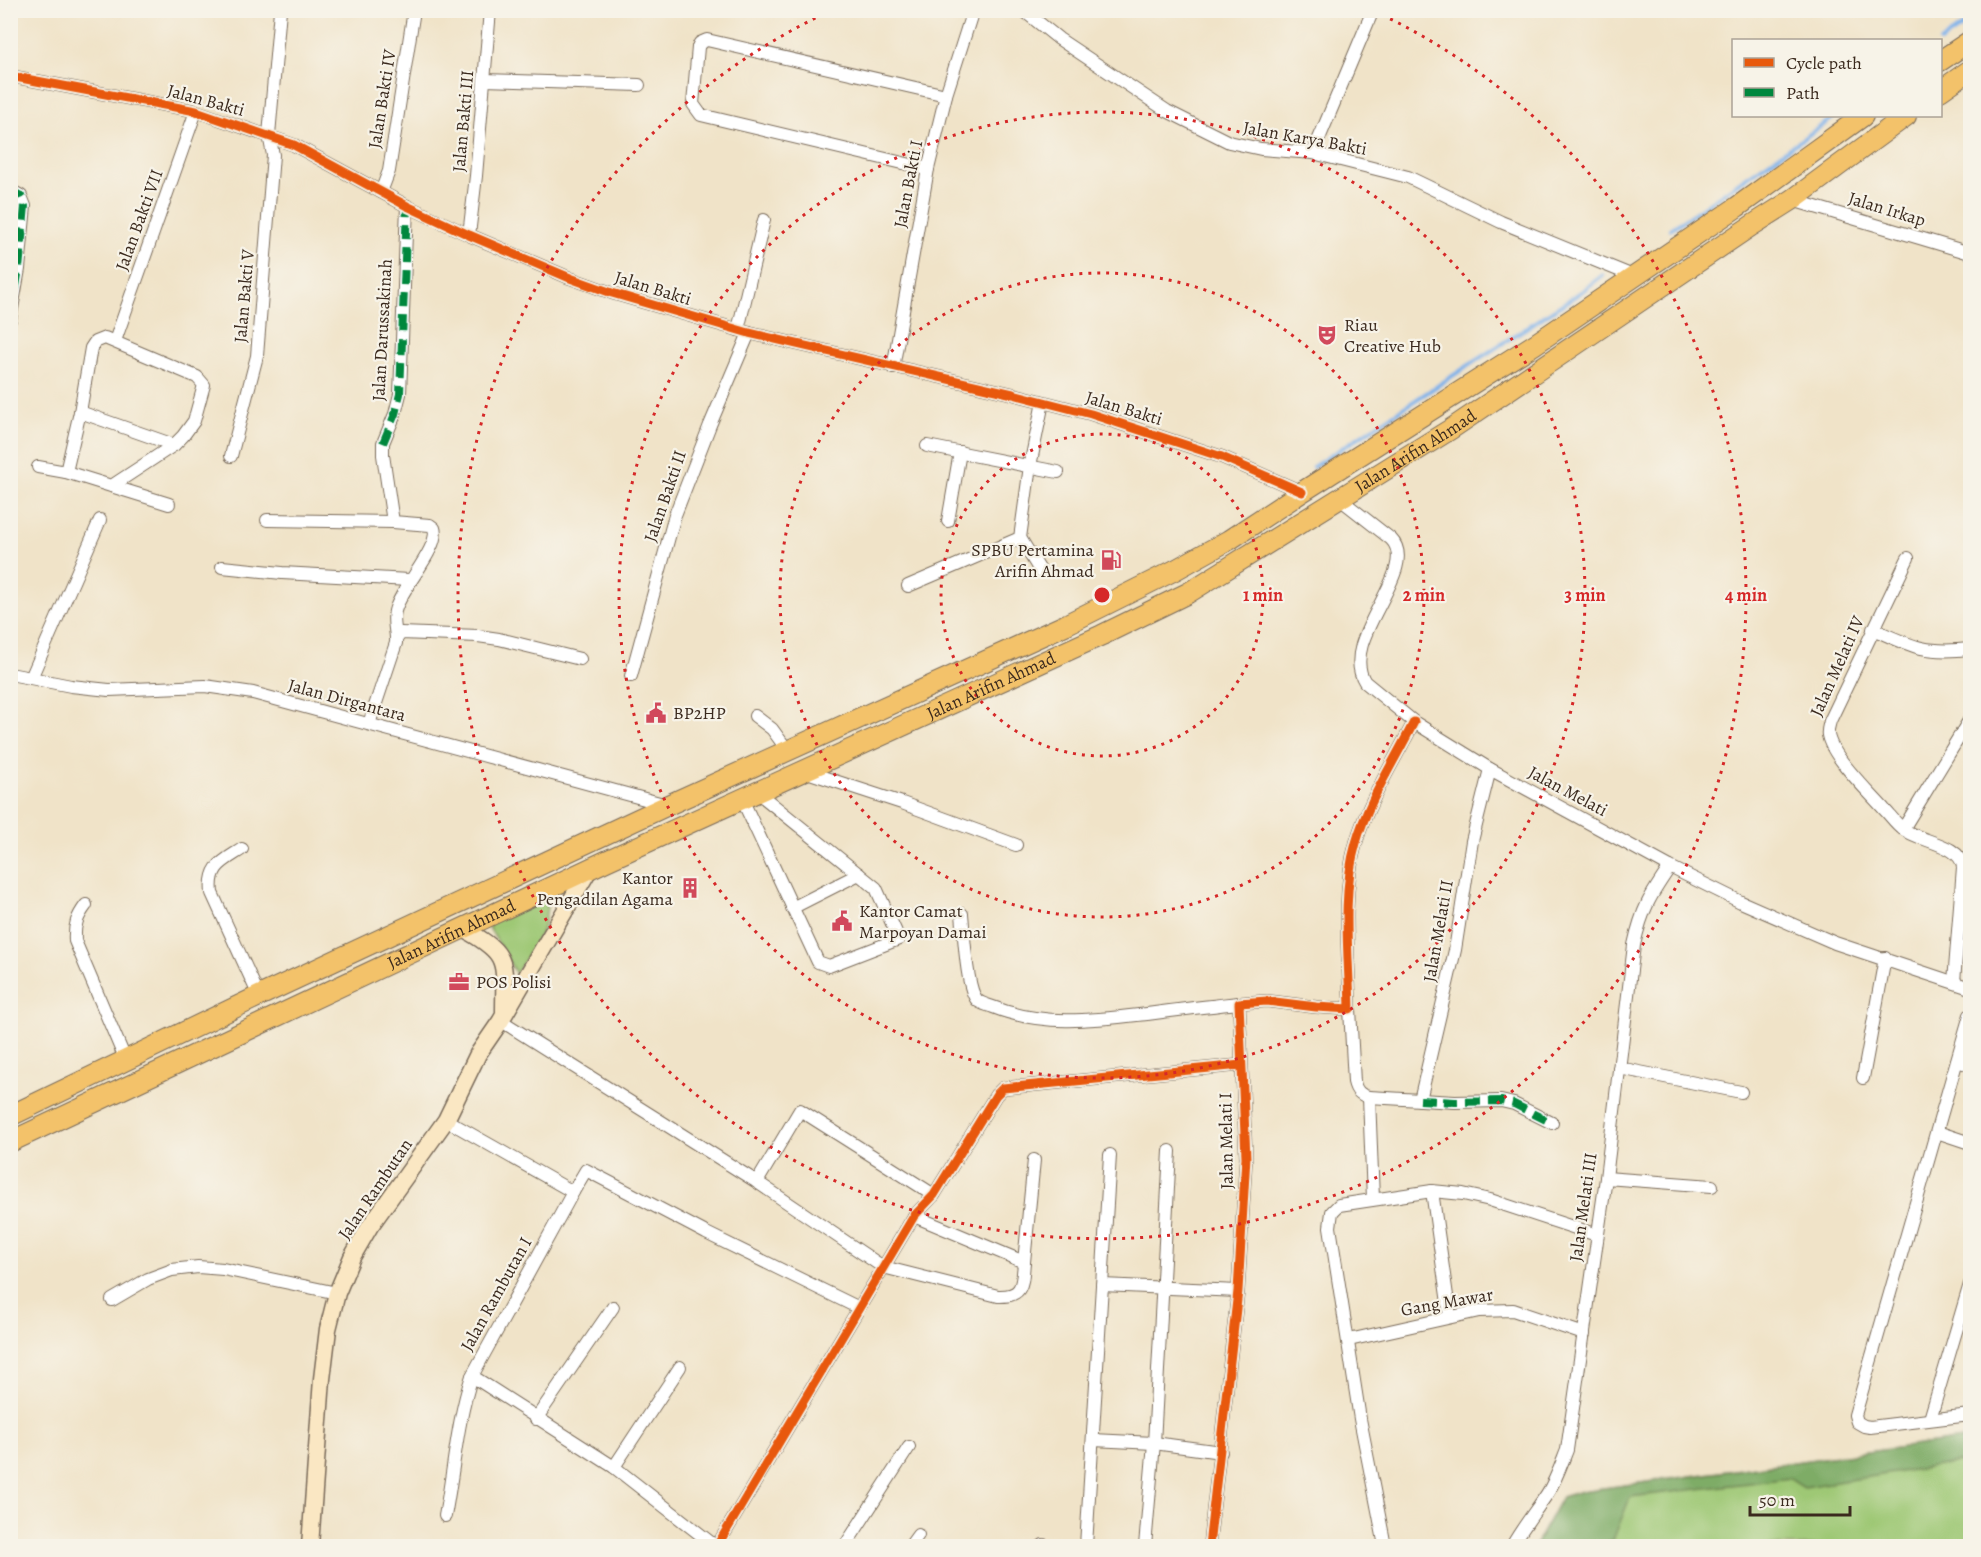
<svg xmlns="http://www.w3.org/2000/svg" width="1981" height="1557" viewBox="0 0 1981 1557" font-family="Alegreya,serif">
  <rect width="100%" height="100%" fill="#f7f3e8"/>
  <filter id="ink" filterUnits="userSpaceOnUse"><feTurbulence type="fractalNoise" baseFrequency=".0167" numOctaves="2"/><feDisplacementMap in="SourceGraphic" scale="12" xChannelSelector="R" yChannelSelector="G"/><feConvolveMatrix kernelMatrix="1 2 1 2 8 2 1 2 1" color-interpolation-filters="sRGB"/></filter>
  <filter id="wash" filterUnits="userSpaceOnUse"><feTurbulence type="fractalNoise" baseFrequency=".008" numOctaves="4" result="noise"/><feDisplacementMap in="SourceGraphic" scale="24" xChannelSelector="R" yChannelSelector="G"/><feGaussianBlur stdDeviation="1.35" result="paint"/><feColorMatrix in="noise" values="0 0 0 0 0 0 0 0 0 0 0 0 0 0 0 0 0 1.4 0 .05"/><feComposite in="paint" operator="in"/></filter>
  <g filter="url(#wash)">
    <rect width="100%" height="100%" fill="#f0e3c8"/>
    <g fill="#9ec874" stroke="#6c7949" stroke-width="1.5">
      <path d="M549,894L545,921L542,932L516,974L487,924Z"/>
      <path d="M1970,1438V1546H1535L1562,1497L1582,1491Z"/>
    </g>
    <path fill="#7eac66" stroke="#5c6b42" stroke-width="1.5" d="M1970,1438V1461L1804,1487L1790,1478L1630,1497L1613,1540L1598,1546H1535L1562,1497L1582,1491Z"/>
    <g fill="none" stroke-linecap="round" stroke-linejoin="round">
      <g stroke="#7cb1ea" stroke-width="4">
        <path d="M1940,42L1970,21"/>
        <path d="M1671,229L1836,116"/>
        <path d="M1313,467L1581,292L1603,275"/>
      </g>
    </g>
  </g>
  <g filter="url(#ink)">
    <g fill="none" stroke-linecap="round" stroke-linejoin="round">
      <g stroke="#7a6b5a" stroke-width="14">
        <g id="street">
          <path d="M1023,10L1059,39L1167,111L1229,142L1261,149L1313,153L1408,177L1501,222L1633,276"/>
          <path d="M10,76L196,111L294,145L407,206L469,235L570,278L612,293L749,333L1013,394L1091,414L1222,457L1302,492"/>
          <path d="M484,80L639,85"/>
          <path d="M1313,153L1373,10"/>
          <path d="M928,169L701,115L693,104L698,47L700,43L707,40L946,95"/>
          <path d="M10,190L21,196L25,206L19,269L10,320"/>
          <path d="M381,192L389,171L414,10"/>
          <path d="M1792,200L1970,253"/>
          <path d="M469,235L476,176L490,10"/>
          <path d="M738,330L764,220"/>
          <path d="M115,341L196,111"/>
          <path d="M893,368L928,169L946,95L973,10"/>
          <path d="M80,412L174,445"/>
          <path d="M927,446L1058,472"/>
          <path d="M231,456L257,356L273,155L269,135L280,10"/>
          <path d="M38,467L66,472L169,504"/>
          <path d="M66,472L80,412L91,348L95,342L105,338L197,377L204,385L194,421L183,436L174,445L113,485"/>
          <path d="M1340,499L1391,539C1422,570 1337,639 1365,682L1414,722L1490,769L1670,867L1741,902L1835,943L1970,988"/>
          <path d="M267,520L393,522"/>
          <path d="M948,521L960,452"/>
          <path d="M1020,538L1041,572"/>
          <path d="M1908,558L1830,721C1829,726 1827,730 1828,735C1832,757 1869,792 1884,809C1890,815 1896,824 1903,829C1920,842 1961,844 1963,867L1954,982"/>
          <path d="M222,567L282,573L409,580"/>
          <path d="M908,586L1020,538L1030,466L1043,402"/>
          <path d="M1873,629C1913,647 1925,654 1970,649"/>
          <path d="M397,638L401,633L478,636L499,639L580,659"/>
          <path d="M10,674L71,686L109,690L205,686L253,693L667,805"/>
          <path d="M631,676L675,515L710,425L749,333"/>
          <path d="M31,678L100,520"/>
          <path d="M755,716L772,729L788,751"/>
          <path d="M369,724L396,643C397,632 392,623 395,611C401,587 441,547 434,528L430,525L393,522L383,455V443L395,414L400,394L407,206"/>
          <path d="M804,771L902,803L1016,845"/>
          <path d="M742,799L818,962L829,966L899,939L876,888L757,792"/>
          <path d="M1903,829L1970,719"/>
          <path d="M242,849C222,862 209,866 212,893L259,996"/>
          <path d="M86,905C77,917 74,925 75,941L126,1061"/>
          <path d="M792,908L859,874"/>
          <path d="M962,914C964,932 966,988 977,1000C981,1004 988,1005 993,1007C1043,1027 1095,1020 1147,1014C1178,1010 1208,1006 1239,1003"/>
          <path d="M1350,1009L1354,1082C1356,1091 1360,1095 1369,1097L1455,1102L1501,1101L1514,1104L1552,1123"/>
          <path d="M1970,1015L1855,1415L1857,1422L1864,1426L1870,1427L1970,1415"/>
          <path d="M500,1020L757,1182L883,1267L998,1296C1024,1297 1022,1283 1024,1262L914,1216"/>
          <path d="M1957,1061L1970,1065"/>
          <path d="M1619,1068L1741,1092"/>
          <path d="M1863,1078L1885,958"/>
          <path d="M1369,1097L1373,1199"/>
          <path d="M1420,1100L1455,950L1472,841L1490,769"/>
          <path d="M446,1120L573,1192L472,1376L614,1467L715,1546"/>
          <path d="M1937,1132L1970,1143"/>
          <path d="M1606,1178L1712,1186"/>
          <path d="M757,1182L800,1110L934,1195"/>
          <path d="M1432,1191L1450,1317"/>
          <path d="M573,1192L586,1170L706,1233L859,1308"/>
          <path d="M1024,1262L1034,1160"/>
          <path d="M1102,1285L1238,1291"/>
          <path d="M112,1300L148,1279L172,1270L198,1267L223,1269L337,1293"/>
          <path d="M1349,1340L1479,1311L1513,1310L1584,1334"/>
          <path d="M536,1419L613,1307"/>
          <path d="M1930,1419L1970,1284"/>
          <path d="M1093,1440L1154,1443L1221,1452"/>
          <path d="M614,1467L680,1367"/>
          <path d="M445,1516C454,1469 457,1421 472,1376"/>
          <path d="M717,1546L914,1216L934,1195L996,1095L1003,1088L1241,1065"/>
          <path d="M845,1546L909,1447"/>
          <path d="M910,1546L918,1535"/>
          <path d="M1042,1546L1043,1545L1046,1546"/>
          <path d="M1086,1546L1110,1155"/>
          <path d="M1145,1546L1154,1443L1170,1151"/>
          <path d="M1209,1546L1238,1291L1246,1157L1239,1003L1267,1001L1316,1007L1350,1009C1349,957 1341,894 1356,843C1367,803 1395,760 1414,722"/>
          <path d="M1385,1546L1360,1419L1330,1227L1332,1212L1339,1205L1432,1191L1463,1194L1490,1200L1597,1235"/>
          <path d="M1512,1546C1522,1528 1535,1512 1547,1494C1556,1480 1561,1465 1567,1450L1606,1178L1634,945C1642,909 1650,896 1670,867"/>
        </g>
      </g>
      <g stroke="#7a6b5a" stroke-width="19">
        <g id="secondary">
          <path d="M462,928C511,955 504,961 504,1013"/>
          <path d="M310,1546L322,1379L328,1329L337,1293L352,1257L370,1226L446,1120L478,1054L500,1022L590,868"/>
        </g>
      </g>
      <g stroke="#7a6b5a" stroke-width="22">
        <g id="primary">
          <path d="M1940,61L1970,41"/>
          <path d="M1940,91L1970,70"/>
          <path d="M10,1116L259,996L668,805L1065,625L1175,570L1229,540L1302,492L1535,344L1737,207L1863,116"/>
          <path id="s1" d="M10,1142L606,861L1102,635L1188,593L1451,429L1751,226L1792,200L1906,116"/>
        </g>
      </g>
      <use href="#street" stroke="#fff" stroke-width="12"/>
      <use href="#secondary" stroke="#fae7c3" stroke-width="16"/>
      <use href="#primary" stroke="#f3c26a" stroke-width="20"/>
      <g stroke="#00873e" stroke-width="8" stroke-dasharray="15 8" stroke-linecap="butt">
        <path d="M10,190L21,196L25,206L19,269L10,320"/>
        <path d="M383,443L395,414L400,394L407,206"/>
        <path d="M1420,1100L1455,1102L1501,1101L1514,1104L1552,1123"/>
      </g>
      <g stroke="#f7f3e8" stroke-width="13">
        <g id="cycleway">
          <path d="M10,76L196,111L294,145L407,206L469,235L570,278L612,293L749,333L1013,394L1091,414L1222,457L1302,492"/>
          <path d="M717,1546L914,1216L934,1195L996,1095L1003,1088L1241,1065"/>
          <path d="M1209,1546L1238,1291L1246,1157L1239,1003L1267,1001L1316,1007L1350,1009C1349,957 1341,894 1356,843C1367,803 1395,760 1414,722"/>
        </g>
      </g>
      <use href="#cycleway" stroke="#e8590c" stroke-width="9"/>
    </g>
  </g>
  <g fill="none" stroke="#d62828" stroke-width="3" stroke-dasharray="3 6">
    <circle cx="1102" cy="595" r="161"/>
    <circle cx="1102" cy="595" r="322"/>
    <circle cx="1102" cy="595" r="483"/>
    <path d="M1374 11A644 644 0 1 1 830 11"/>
  </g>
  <defs>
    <g id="theatre-bare" transform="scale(1.62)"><path d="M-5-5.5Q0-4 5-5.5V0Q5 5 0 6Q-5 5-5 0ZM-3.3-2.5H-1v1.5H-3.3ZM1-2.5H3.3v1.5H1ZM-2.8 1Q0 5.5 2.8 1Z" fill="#d1495b" stroke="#f7f3e8" stroke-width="2.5" paint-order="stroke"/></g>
    <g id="fuel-bare" transform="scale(1.62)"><path d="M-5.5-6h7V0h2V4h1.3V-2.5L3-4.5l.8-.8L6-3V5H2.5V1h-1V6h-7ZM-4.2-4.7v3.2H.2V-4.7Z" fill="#d1495b" stroke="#f7f3e8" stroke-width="2.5" paint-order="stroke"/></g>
    <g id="civic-bare" transform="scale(1.62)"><path d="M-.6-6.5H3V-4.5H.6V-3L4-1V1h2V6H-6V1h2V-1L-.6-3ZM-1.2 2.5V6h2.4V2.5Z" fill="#d1495b" stroke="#f7f3e8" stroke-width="2.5" paint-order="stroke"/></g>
    <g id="building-bare" transform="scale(1.62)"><path d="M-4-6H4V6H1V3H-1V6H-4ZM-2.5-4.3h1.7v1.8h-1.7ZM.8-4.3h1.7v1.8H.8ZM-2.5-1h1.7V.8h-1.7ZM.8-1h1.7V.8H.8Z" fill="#d1495b" stroke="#f7f3e8" stroke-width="2.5" paint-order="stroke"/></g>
    <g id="office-bare" transform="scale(1.62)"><path d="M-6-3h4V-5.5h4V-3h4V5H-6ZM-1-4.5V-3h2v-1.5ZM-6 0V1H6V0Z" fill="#d1495b" stroke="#f7f3e8" stroke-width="2.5" paint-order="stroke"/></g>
  </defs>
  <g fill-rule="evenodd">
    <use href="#theatre-bare" x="1327" y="335"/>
    <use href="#fuel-bare" x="1111" y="560"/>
    <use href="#civic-bare" x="656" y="713"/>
    <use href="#building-bare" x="690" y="888"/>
    <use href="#civic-bare" x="842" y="921"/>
    <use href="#office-bare" x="459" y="982"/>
  </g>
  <g text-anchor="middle" stroke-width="4.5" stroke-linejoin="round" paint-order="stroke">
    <g font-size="18" fill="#3b2a1e" stroke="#f7f3e8">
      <text transform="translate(382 99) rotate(-81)" y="6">Jalan Bakti IV</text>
      <text transform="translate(206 100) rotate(15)" y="6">Jalan Bakti</text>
      <text transform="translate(463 121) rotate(-85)" y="6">Jalan Bakti III</text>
      <text transform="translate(1305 138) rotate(10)" y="6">Jalan Karya Bakti</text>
      <text transform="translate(908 184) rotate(-79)" y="6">Jalan Bakti I</text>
      <text transform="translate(1887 209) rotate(17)" y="6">Jalan Irkap</text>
      <text transform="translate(139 220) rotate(-70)" y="6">Jalan Bakti VII</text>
      <text transform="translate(653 288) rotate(17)" y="6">Jalan Bakti</text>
      <text transform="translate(244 296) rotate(-85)" y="6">Jalan Bakti V</text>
      <text transform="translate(382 330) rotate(-87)" y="6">Jalan Darussakinah</text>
      <text transform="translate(1124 408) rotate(17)" y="6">Jalan Bakti</text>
      <text dy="6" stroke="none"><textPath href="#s1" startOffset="1568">Jalan Arifin Ahmad</textPath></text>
      <text transform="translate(665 496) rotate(-71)" y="6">Jalan Bakti II</text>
      <text transform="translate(1837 666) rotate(-66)" y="6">Jalan Melati IV</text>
      <text dy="6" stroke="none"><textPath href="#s1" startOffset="1082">Jalan Arifin Ahmad</textPath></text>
      <text transform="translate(347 700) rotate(15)" y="6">Jalan Dirgantara</text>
      <text transform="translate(1568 791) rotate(28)" y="6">Jalan Melati</text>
      <text transform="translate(1438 931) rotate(-80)" y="6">Jalan Melati II</text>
      <text dy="6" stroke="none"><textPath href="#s1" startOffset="488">Jalan Arifin Ahmad</textPath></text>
      <text transform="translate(1226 1141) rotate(-91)" y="6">Jalan Melati I</text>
      <text transform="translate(375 1189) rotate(-56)" y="6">Jalan Rambutan</text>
      <text transform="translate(1583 1207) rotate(-82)" y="6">Jalan Melati III</text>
      <text transform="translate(496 1294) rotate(-61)" y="6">Jalan Rambutan I</text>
      <text transform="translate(1447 1302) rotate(-10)" y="6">Gang Mawar</text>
    </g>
    <g font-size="18" fill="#3b2a1e" stroke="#f7f3e8" text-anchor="start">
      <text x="1344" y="331">Riau<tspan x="1344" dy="21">Creative Hub</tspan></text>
      <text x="1094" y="556" text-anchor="end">SPBU Pertamina<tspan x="1094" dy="21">Arifin Ahmad</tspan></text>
      <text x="673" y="719">BP2HP</text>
      <text x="673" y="884" text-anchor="end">Kantor<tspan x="673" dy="21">Pengadilan Agama</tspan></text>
      <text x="859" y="917">Kantor Camat<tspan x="859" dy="21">Marpoyan Damai</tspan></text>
      <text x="476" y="988">POS Polisi</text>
    </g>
  </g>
  <circle cx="1102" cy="595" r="9" fill="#d62828" stroke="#f7f3e8" stroke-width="3"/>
  <g font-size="18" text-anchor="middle" font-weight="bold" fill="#d62828" stroke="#f7f3e8" stroke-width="4.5" stroke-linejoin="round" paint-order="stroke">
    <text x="1263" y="601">1 min</text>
    <text x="1424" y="601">2 min</text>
    <text x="1585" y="601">3 min</text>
    <text x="1746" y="601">4 min</text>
  </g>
  <rect width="1981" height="1557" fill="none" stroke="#f7f3e8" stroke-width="36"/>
  <rect x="1732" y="39" width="210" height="78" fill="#f7f3e8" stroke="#aca397" stroke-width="1.5"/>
  <rect x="1744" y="58" width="30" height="9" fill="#e8590c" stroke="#aca397" stroke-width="1.5"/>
  <text x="1786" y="69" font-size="18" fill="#3b2a1e">Cycle path</text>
  <rect x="1744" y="88" width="30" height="9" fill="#00873e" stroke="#aca397" stroke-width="1.5"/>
  <text x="1786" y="99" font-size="18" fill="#3b2a1e">Path</text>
  <path d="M1750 1506v9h100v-9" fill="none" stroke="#3b2a1e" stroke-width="3"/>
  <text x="1759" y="1506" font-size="18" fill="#3b2a1e" stroke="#f7f3e8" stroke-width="4.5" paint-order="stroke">50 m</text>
</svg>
